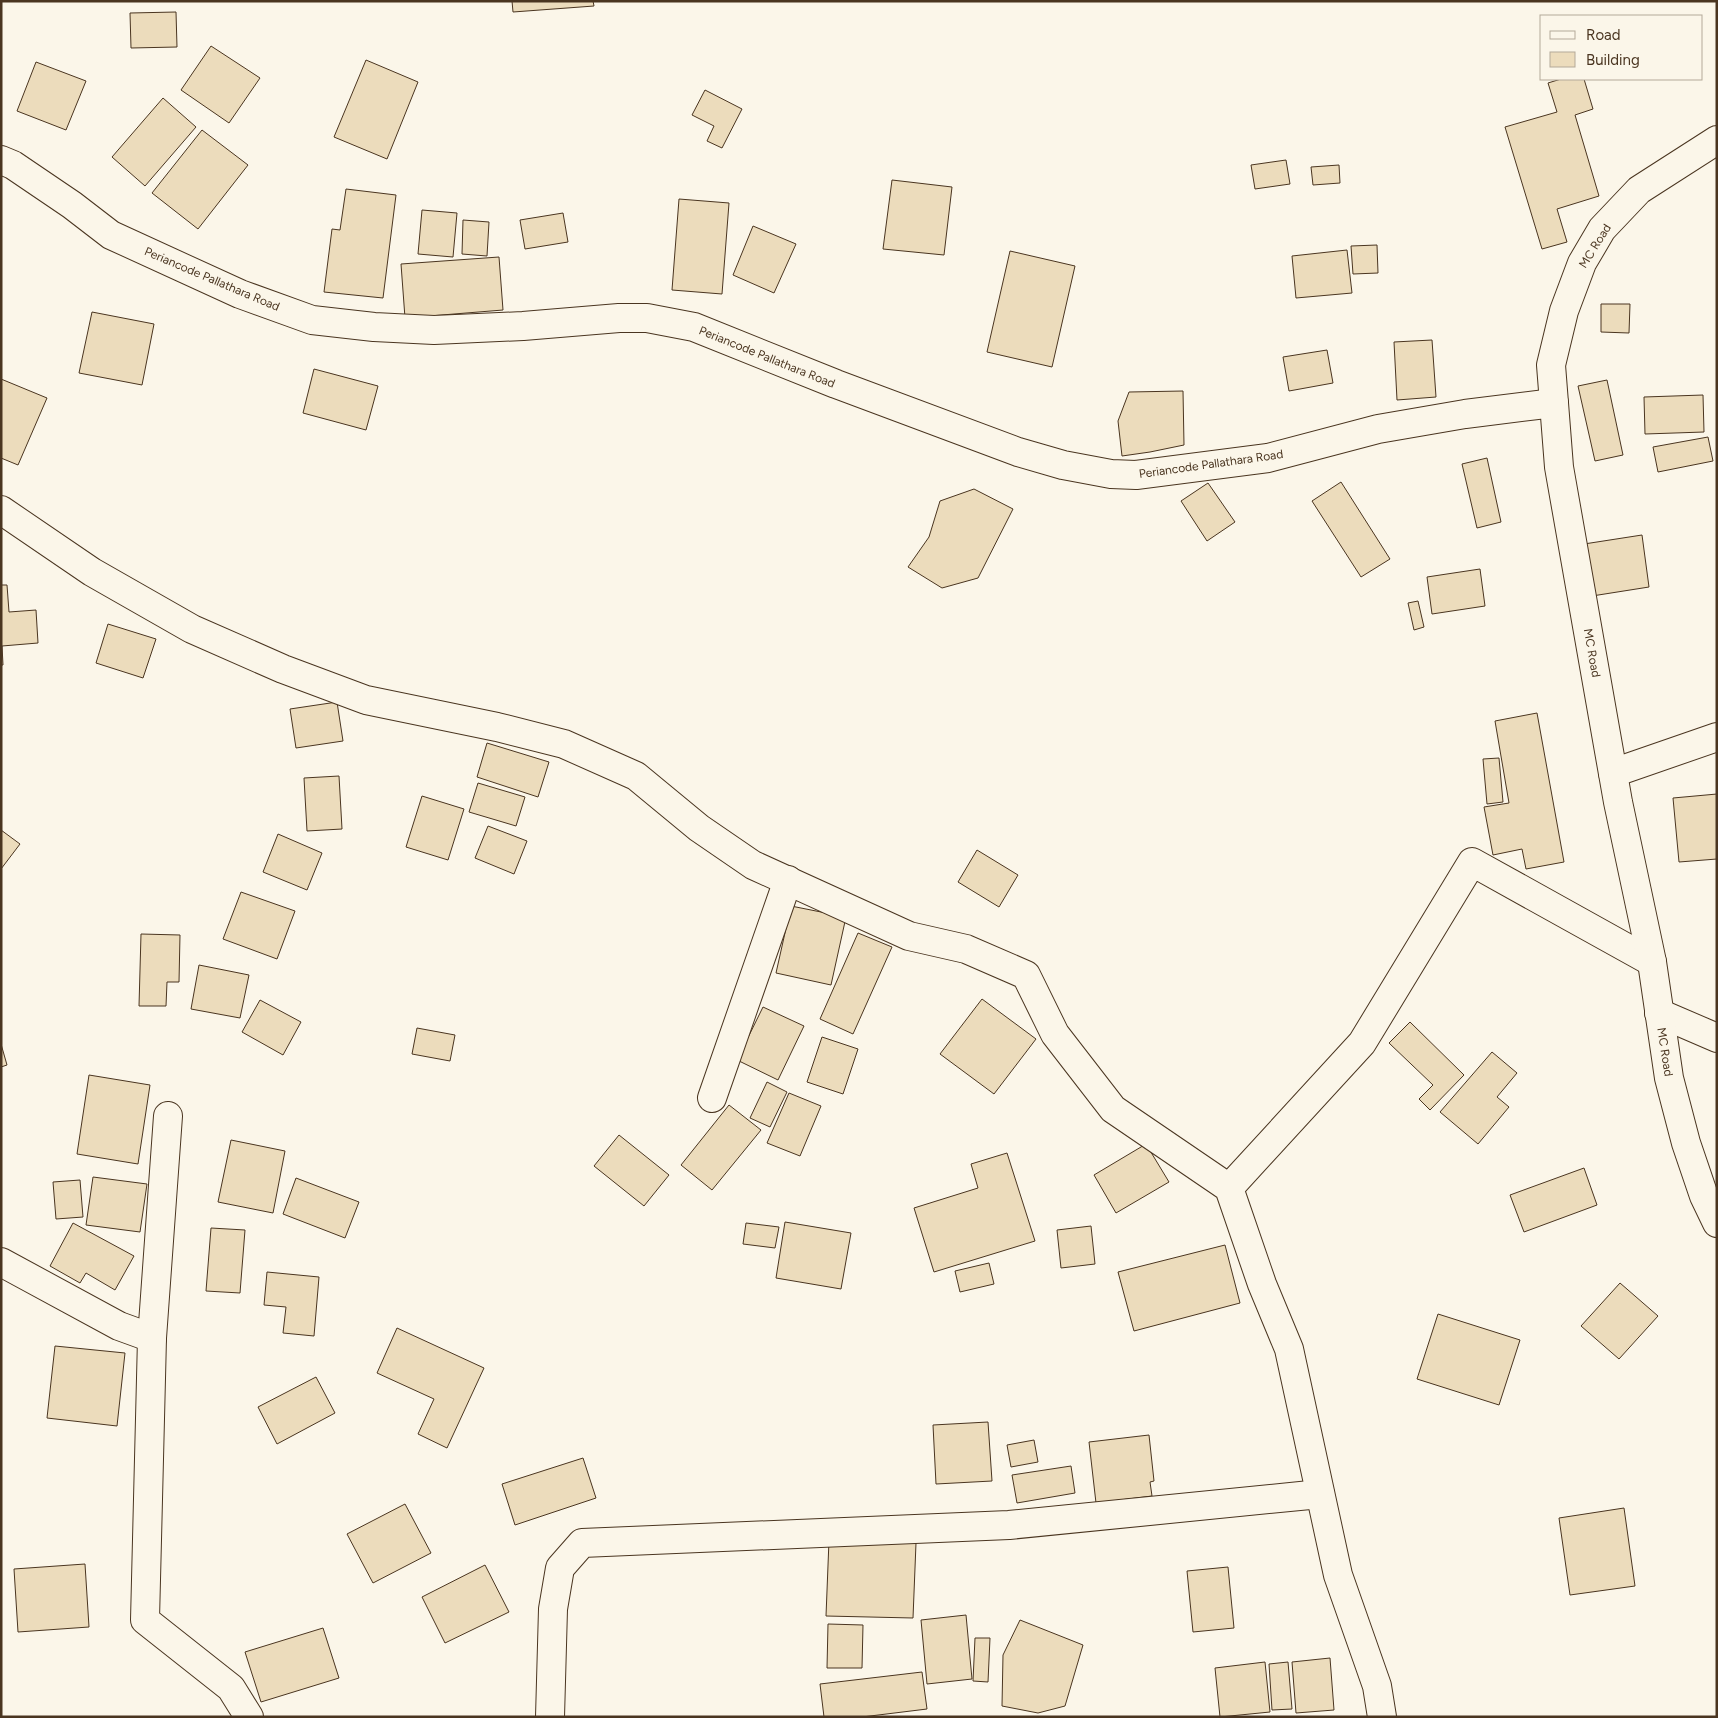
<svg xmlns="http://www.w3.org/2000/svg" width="1718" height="1718" viewBox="0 0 1718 1718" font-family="Figtree,sans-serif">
  <rect width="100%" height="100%" fill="#fbf6e9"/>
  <g fill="#ecdcbc" stroke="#4a3520">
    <path d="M512,1H593L594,6L513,12Z"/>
    <path d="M176,12L177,47L131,48L130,13Z"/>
    <path d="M211,46L260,78L229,123L181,90Z"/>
    <path d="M366,60L418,82L387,159L334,137Z"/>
    <path d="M36,62L86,81L66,130L17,111Z"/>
    <path d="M1561,79H1584L1593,109L1575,115L1599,196L1557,209L1567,242L1542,249L1505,127L1557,112L1548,83Z"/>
    <path d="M705,90L742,109L722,148L707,141L714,126L692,115Z"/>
    <path d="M163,98L196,127L145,186L112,157Z"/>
    <path d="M202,130L248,165L198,229L152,193Z"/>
    <path d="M1286,160L1290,184L1255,189L1251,165Z"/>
    <path d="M1339,165L1340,183L1313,185L1311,167Z"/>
    <path d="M892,180L952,187L944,255L883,249Z"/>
    <path d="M346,189L396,195L383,298L324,292L332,229L340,230Z"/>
    <path d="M679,199L729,203L722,294L672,290Z"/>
    <path d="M422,210L457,213L453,257L418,254Z"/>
    <path d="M563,213L568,242L525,249L520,220Z"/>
    <path d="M463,220L489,222L487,256L462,254Z"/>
    <path d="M753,226L796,244L774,293L733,275Z"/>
    <path d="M1377,245L1378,273L1353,274L1351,246Z"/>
    <path d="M1347,250L1352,293L1296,298L1292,256Z"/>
    <path d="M1010,251L1075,266L1052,367L987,352Z"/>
    <path d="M499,257L503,310L405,318L401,264Z"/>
    <path d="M1601,304H1630L1629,333L1601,332Z"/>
    <path d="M92,312L154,324L142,385L79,373Z"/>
    <path d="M1432,340L1436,397L1397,400L1394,342Z"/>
    <path d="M1327,350L1333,383L1289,391L1283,357Z"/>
    <path d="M314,369L378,386L366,430L303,413Z"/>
    <path d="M1,379L47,398L18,465L1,458Z"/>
    <path d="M1607,380L1623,455L1595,461L1578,386Z"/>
    <path d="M1183,391L1184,445L1150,452L1122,456L1118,421L1129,392Z"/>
    <path d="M1703,395L1704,432L1645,434L1644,397Z"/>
    <path d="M1708,437L1713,461L1658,472L1653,447Z"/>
    <path d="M1487,458L1501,522L1477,528L1462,464Z"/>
    <path d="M1341,482L1390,559L1361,577L1312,501Z"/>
    <path d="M1208,483L1235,522L1207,541L1181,501Z"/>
    <path d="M974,489L1013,509L978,578L942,588L908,567L929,537L940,501Z"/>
    <path d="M1642,535L1649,587L1592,596L1584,544Z"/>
    <path d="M1480,569L1485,606L1432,614L1427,577Z"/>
    <path d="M1,585H7L9,612L36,610L38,643L2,646L3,665H1Z"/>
    <path d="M1418,601L1424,627L1414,630L1408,603Z"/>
    <path d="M108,624L156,639L143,678L96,663Z"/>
    <path d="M337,702L343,741L296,748L290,709Z"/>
    <path d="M1537,713L1564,862L1526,869L1522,849L1493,855L1484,807L1509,803L1495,721Z"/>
    <path d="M487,743L549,762L538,797L477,777Z"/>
    <path d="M1499,758L1503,802L1487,804L1483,759Z"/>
    <path d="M339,776L342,829L307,831L304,778Z"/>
    <path d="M478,783L525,797L516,826L469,812Z"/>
    <path d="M1717,794V859L1679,862L1673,798Z"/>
    <path d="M422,796L464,809L448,860L406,847Z"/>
    <path d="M488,826L527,841L514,874L475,858Z"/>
    <path d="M1,830L20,844L1,869Z"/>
    <path d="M278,834L322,853L307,890L263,872Z"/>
    <path d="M977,850L1018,875L999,907L958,882Z"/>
    <path d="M241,892L295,911L277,959L223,939Z"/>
    <path d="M791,906L846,917L831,985L776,973Z"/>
    <path d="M858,933L892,947L853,1034L820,1019Z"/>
    <path d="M141,934L180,935L179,982H167L166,1006H139Z"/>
    <path d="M199,965L249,975L240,1018L191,1009Z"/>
    <path d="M982,999L1036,1039L994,1094L940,1054Z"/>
    <path d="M260,1000L301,1022L283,1055L242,1032Z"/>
    <path d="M763,1007L804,1026L778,1080L737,1060Z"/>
    <path d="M1410,1022L1464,1075L1430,1110L1419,1099L1433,1085L1389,1043Z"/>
    <path d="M417,1028L455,1035L450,1061L412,1054Z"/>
    <path d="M822,1037L858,1049L843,1094L807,1082Z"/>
    <path d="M1,1044L7,1065L1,1067Z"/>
    <path d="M1492,1052L1517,1073L1497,1097L1509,1107L1478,1144L1440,1112Z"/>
    <path d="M89,1075L150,1085L138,1164L77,1154Z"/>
    <path d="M767,1082L787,1092L770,1127L750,1118Z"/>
    <path d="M789,1093L821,1106L800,1156L767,1143Z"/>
    <path d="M729,1105L761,1130L712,1190L681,1165Z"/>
    <path d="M619,1135L669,1175L644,1206L594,1166Z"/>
    <path d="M231,1140L285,1151L273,1213L218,1202Z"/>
    <path d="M1146,1144L1169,1182L1116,1213L1094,1175Z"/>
    <path d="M1007,1153L1035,1241L934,1272L914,1208L978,1188L971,1164Z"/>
    <path d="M1584,1168L1597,1205L1524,1232L1510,1195Z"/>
    <path d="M93,1177L147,1184L140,1232L86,1225Z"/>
    <path d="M296,1178L359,1202L345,1238L283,1214Z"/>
    <path d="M80,1180L83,1217L56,1219L53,1182Z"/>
    <path d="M785,1222L851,1233L841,1289L776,1278Z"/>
    <path d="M73,1223L134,1256L115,1290L86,1273L80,1283L50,1266Z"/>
    <path d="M746,1223L779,1227L775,1248L743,1244Z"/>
    <path d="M1091,1226L1095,1264L1061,1268L1057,1230Z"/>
    <path d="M211,1228L245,1230L240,1293L206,1291Z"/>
    <path d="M1225,1245L1240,1303L1134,1331L1118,1272Z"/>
    <path d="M989,1263L994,1284L960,1292L955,1271Z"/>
    <path d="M267,1272L319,1277L314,1336L283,1333L286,1307L264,1305Z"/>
    <path d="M1620,1283L1658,1316L1619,1359L1581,1326Z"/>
    <path d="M1438,1314L1520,1340L1499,1405L1417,1379Z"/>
    <path d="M397,1328L484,1368L447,1448L418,1434L434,1399L377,1373Z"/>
    <path d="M55,1346L125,1353L117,1426L47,1418Z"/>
    <path d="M316,1377L335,1413L277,1444L258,1407Z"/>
    <path d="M988,1422L992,1481L936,1484L933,1425Z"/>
    <path d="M1149,1435L1154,1481L1150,1482L1152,1496L1096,1503L1089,1442Z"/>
    <path d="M1034,1440L1038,1462L1011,1467L1007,1445Z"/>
    <path d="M583,1458L596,1498L515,1525L502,1484Z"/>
    <path d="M1071,1466L1075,1493L1017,1503L1012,1475Z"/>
    <path d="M405,1504L431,1553L373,1583L347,1534Z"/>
    <path d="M1624,1508L1635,1586L1570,1595L1559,1518Z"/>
    <path d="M829,1540L916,1543L913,1618L826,1616Z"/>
    <path d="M85,1564L89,1627L18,1632L14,1569Z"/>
    <path d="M485,1565L509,1612L445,1643L422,1597Z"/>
    <path d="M1228,1567L1234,1628L1193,1632L1187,1571Z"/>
    <path d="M966,1615L972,1679L927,1684L921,1620Z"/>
    <path d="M1020,1620L1083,1645L1065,1706L1038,1713L1002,1706L1003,1655Z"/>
    <path d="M828,1624L863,1625L862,1668H827Z"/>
    <path d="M323,1628L339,1678L261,1702L245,1652Z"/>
    <path d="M975,1638H990L988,1682L973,1681Z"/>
    <path d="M1330,1658L1334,1710L1296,1713L1292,1662Z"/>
    <path d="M1265,1662L1270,1712L1220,1717L1215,1668Z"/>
    <path d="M1288,1662L1292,1709L1272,1710L1269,1664Z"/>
    <path d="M922,1672L927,1709L862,1717H824L820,1684Z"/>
  </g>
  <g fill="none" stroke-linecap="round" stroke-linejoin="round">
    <g stroke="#4a3520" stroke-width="30">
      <g id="minor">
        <path d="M1613,773L1717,737"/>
        <path d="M1659,1013L1717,1038"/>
        <path d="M712,1098L788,880"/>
        <path d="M168,1116L152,1338L145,1620L231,1688L249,1717"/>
        <path d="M1229,1188L1362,1043L1472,862L1652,962"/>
        <path d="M1,1262L119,1326L152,1338"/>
        <path d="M550,1717L553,1609L560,1568L582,1543L1009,1525L1320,1494"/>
      </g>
    </g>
    <g stroke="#4a3520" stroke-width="30">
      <path id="tertiary" d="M1,510L92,572L192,629L283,669L366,700L497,727L564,744L636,776L699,828L753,865L909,936L966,949L1026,975L1055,1034L1113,1109L1229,1188L1262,1284L1289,1349L1338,1575L1377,1686L1382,1717"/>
    </g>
    <g stroke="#4a3520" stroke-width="30">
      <path id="secondary" d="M1,160L13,165L72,205L111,235L240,294L312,320L374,327L434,330L523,326L619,318H647L694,327L836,384L1018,452L1063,465L1111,474L1136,475L1268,458L1378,429L1465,414L1554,403"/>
    </g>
    <g stroke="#4a3520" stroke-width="30">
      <path id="primary" d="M1717,140L1639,190L1602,229L1582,263L1564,311L1551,365L1559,467L1618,802L1652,962L1669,1078L1686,1143L1704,1196L1717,1223"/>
    </g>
    <use href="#minor" stroke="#fbf6e9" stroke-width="28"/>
    <use href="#tertiary" stroke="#fbf6e9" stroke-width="28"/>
    <use href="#secondary" stroke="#fbf6e9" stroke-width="28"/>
    <use href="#primary" stroke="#fbf6e9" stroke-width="28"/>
  </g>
  <g text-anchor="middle" stroke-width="4" stroke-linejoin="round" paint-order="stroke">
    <g font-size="12" fill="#4a3520" stroke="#fbf6e9">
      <text transform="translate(1595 246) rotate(-58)" y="4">MC Road</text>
      <text transform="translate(212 279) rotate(23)" y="4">Periancode Pallathara Road</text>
      <text transform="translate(767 357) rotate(22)" y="4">Periancode Pallathara Road</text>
      <text transform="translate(1211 464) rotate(-8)" y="4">Periancode Pallathara Road</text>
      <text transform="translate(1592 653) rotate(80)" y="4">MC Road</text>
      <text transform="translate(1665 1052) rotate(81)" y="4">MC Road</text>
    </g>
  </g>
  <rect width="1718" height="1718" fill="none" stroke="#4a3520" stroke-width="5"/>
  <rect x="1540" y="15" width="162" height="65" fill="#fbf6e9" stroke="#b4a999"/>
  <rect x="1550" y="31" width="25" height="8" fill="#fbf6e9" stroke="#b4a999"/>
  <text x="1586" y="40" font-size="15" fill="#4a3520">Road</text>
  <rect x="1550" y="52" width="25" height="15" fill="#ecdcbc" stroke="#b4a999"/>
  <text x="1586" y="65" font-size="15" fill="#4a3520">Building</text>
</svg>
